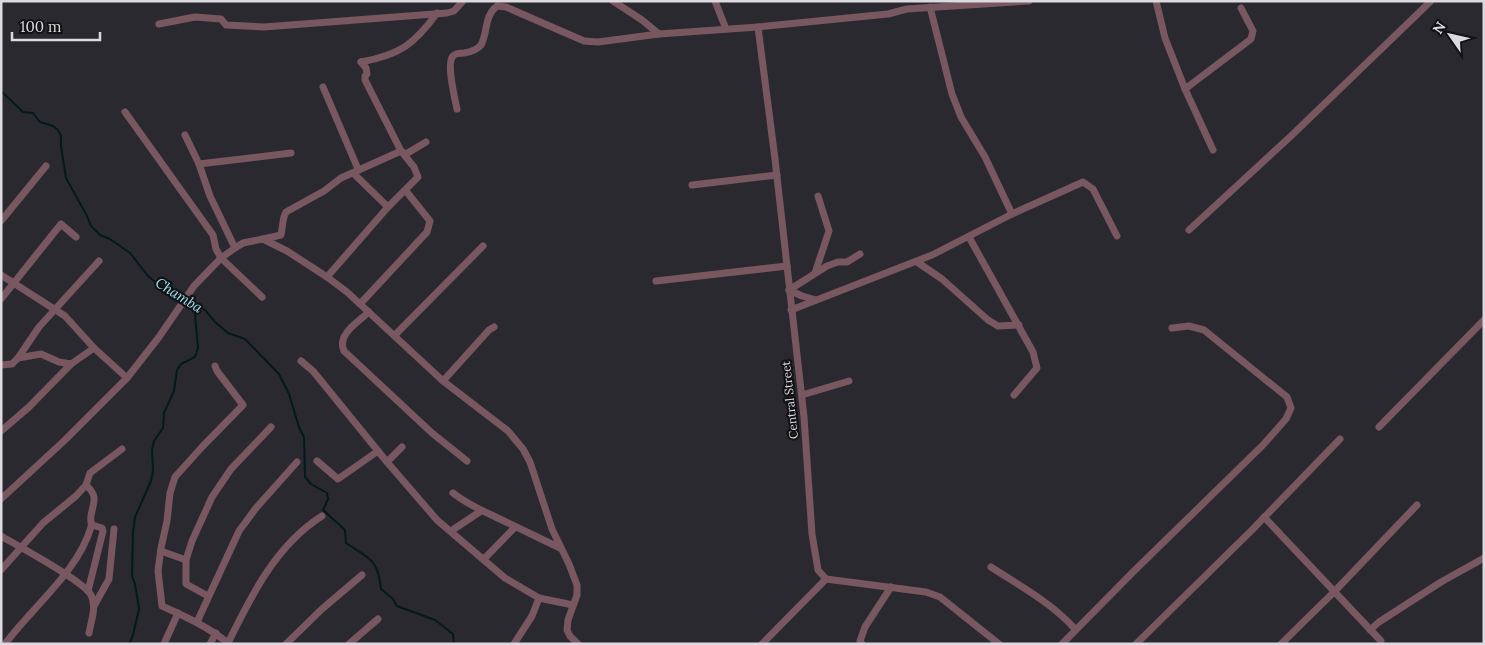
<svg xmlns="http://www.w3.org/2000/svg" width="1485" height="645" viewBox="0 0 1485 645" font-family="Lora,serif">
  <rect width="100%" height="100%" fill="#2b2930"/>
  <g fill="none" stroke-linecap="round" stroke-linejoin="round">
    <g stroke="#001a1d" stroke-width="2">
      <path d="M1,91L23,112L33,113L40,122L53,126L58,130L61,136V146L66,178L87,216L91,226L100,235L110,239L130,253L148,276L154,281L205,310L215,322L228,333L245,339L279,374L289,394L299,427L304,437L305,477L311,484L327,493L328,499L323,510L345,530L346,543C370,559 378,559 381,589L393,599L397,606L435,620L453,634L454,644"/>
      <path d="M129,644L133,635L139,609L135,584L132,576L133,532L135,517L151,481L153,471L152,450L154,441L163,428L164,413L174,391L177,370L181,364L195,357L198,348L194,304"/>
    </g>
    <g stroke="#785760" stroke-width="7">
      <path d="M613,1L642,20L659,34L758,27L888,14L907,9L1029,1"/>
      <path d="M715,1L726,29"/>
      <path d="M1156,1L1165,38L1185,89L1251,39L1253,31L1241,8"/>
      <path d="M159,24L195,17L221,19L226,25L264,27L447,13L454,11L463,1"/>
      <path d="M758,27L775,159L804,417L812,534L818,570L826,579L926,592L940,597L999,644"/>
      <path d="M361,62C399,55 414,45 437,13"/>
      <path d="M323,87L358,169"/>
      <path d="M1185,89L1213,150"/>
      <path d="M457,109C455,99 446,63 453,56C456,53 460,53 464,53C470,52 477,50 481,45C488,32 484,16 497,6L506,7L584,41L598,42L659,34"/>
      <path d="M125,112L213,235L216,249L221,258L262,297"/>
      <path d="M185,135L199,164"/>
      <path d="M353,173L388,207"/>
      <path d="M692,185L777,175"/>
      <path d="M1012,214L1083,182L1093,189L1117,236"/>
      <path d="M1,221L46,166"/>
      <path d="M1189,230L1291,136L1431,1"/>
      <path d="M969,237L1033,352L1037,368L1014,395"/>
      <path d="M263,239L281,235C283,227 282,219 286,212L324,191L341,178L401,151L406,154L426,142"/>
      <path d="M235,248L210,196L199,164L291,153"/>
      <path d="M917,262L942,279L988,320L998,326L1019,325"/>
      <path d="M815,273L829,231L818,196"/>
      <path d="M1,275L65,316L94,348L127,378L65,440L1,499"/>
      <path d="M327,277L388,207L418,177L414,167L401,151L365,80V76L367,74L366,68L361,62"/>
      <path d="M656,281L787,266"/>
      <path d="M789,290L827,266L838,262H847L860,254"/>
      <path d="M789,290L802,296L816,300"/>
      <path d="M1,299L61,224L76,237"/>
      <path d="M360,304L427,232L430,221L406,191"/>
      <path d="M791,310L932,255L1012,214L985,157L961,117L952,94L930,7"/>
      <path d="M369,312C359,321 336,335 344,351L432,433L467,461"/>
      <path d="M395,335L483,246"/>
      <path d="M18,358L39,327L99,261"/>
      <path d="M301,361L313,371L378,451"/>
      <path d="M1,365L12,364L18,358L41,354L59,362L71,364"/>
      <path d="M215,366L217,371L243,405L202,447L175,477L170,493L167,521L161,548L158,571L162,606C186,617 209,627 229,644"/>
      <path d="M127,378L159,337L194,286L221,258L235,248L243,243L263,239L287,251L327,277L347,292L443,381L508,431L523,449L530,462L552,529L569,564L577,585V595L568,620L567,630L570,636L578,644"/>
      <path d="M443,381L489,330L494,327"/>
      <path d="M802,395L849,381"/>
      <path d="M1379,427L1484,320"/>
      <path d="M1,431L29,407L71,364L94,348"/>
      <path d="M317,461L338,479L378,451L387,462L402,447"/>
      <path d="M387,462L437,520L505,578L539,598L573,605"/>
      <path d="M453,493C471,507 484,511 504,521C523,530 541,539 560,548"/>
      <path d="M1264,517L1381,641"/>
      <path d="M451,531L481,511"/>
      <path d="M1,536C18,546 84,581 91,595C97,607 91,621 89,633"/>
      <path d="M161,551L186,560"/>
      <path d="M484,559L515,527"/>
      <path d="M991,567C1020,586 1052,603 1075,629"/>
      <path d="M1,570L43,523L76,496L86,485L90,473L122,449"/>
      <path d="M88,591L103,531L102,528L92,525"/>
      <path d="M208,596L186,584V560L192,541L212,497L231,469L271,427"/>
      <path d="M94,606L109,579L114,529"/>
      <path d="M197,622L239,531L256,508L297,462"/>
      <path d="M1370,630L1379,622L1441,582L1484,558"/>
      <path d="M228,643C251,596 276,545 322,516"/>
      <path d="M5,644C32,607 78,572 91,527C92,523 90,520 91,516C93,502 99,497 86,485"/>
      <path d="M164,644L178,613"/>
      <path d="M210,644L216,633"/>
      <path d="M286,644L322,609L362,575"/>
      <path d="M349,644L378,619"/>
      <path d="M514,644L532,616L539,598"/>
      <path d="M762,644L826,579"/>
      <path d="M862,644L860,641L865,627L891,587"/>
      <path d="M1062,644L1134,571L1263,445L1286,419L1291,408L1287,397L1204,330L1189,326L1172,328"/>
      <path d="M1136,644L1252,530L1340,439"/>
      <path d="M1281,644L1334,592L1417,505"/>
    </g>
  </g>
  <g text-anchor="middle" stroke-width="4.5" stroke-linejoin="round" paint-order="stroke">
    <g font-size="12" fill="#dcdadf" stroke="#131316">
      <text transform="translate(790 400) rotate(-96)" y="4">Central Street</text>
    </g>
    <g font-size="14" font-style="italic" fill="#9ce4ee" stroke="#131316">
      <text transform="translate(179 295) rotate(32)" y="5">Chamba</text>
    </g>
  </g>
  <rect width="1485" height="645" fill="none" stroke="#dcdadf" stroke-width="5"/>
  <g transform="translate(1450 35) rotate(304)" stroke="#131316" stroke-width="4" paint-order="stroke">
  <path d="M0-4L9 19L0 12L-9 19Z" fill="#dcdadf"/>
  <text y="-8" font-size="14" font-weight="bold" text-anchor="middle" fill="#dcdadf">N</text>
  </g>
  <path d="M12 32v8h88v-8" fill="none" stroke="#dcdadf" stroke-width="2.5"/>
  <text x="20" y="32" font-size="15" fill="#dcdadf" stroke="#131316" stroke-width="4" paint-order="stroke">100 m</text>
</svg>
